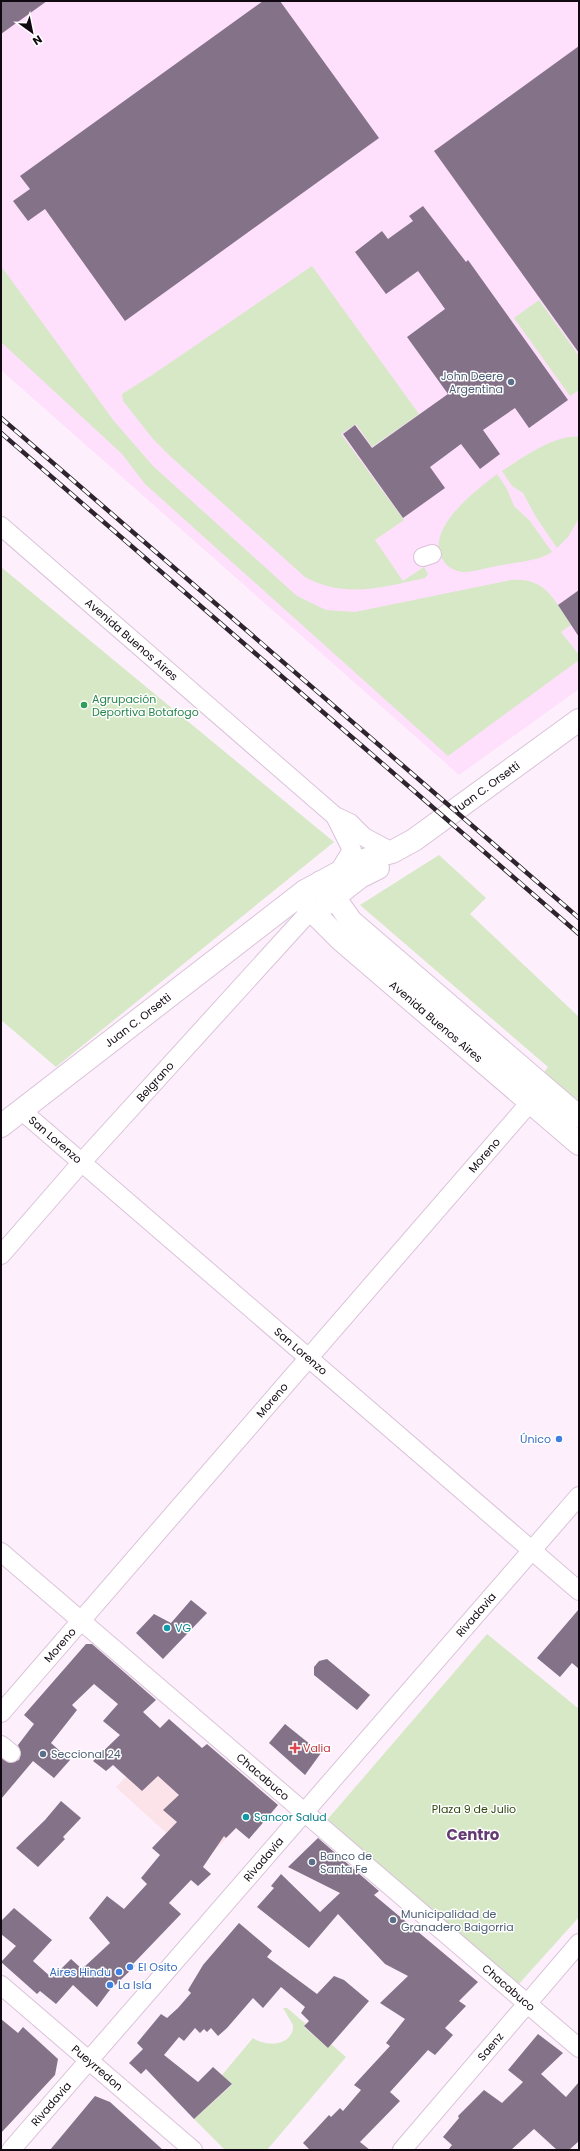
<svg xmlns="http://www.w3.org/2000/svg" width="580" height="2151" viewBox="0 0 580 2151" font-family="Poppins,sans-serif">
  <rect width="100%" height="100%" fill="#fdeffc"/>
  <path fill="#fee0fc" d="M1,1H579V689L459,775L1,370Z"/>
  <path fill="#fce2e9" d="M150,1753L236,1828L212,1853L175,1841L116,1787Z"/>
  <g fill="#d7e8c6">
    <path d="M1,266L114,421L153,466L297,596L326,610L355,612L511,580C546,577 554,600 571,625L561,632L579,655V660L448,756L145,484L122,454L1,342Z"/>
    <path d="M312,266L419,414L372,447L356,424L341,434L404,520L375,540L403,581L424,567L428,574L425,578C383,587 345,599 305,577L170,456L153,439L123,401L122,394L152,375Z"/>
    <path d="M539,300L579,356V390L570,396L514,318Z"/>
    <path d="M579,437V518L568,537L557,548L536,517L523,493L512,486L502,471C522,458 555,434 579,437Z"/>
    <path d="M497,474L507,489L514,506L530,521L552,552C538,561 518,562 502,565C489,567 475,572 463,572C454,571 447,567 443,560C423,529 477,490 497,474Z"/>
    <path d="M1,567L334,842L56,1067L1,1020Z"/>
    <path d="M439,855L486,898L470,914L579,1017V1108L541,1076L548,1067L360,905Z"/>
    <path d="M487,1634L579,1709V1917L518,1985L327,1820Z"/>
    <path d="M283,2008H287L306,2024L304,2027L328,2048L331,2044L346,2057L267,2150H225L194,2119L232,2085L222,2075L253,2038C262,2045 285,2047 291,2034C293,2032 293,2027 293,2025Z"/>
  </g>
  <g fill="#847288">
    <path d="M1,1H47L1,34Z"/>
    <path d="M263,1H280L379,138L125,321L45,209L28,221L13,201L30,189L20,176Z"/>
    <path d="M579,46V353L434,151Z"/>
    <path d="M423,206L466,262L468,260L568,400L529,428L515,408L483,430L500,454L480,469L461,444L430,467L445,488L403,518L343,434L355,425L372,448L448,394L407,337L445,309L418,271L386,294L355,252L382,231L388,239L413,221L409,216Z"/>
    <path d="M579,590V637L558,605Z"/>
    <path d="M191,1600L207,1613L163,1659L136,1633L154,1614L171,1623Z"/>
    <path d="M579,1609V1669L572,1663L560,1677L537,1658Z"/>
    <path d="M86,1644H92L156,1700L143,1712L160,1728L169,1719L202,1748L207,1744L278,1805L249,1839L236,1828L226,1838L224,1836L203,1867L211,1874L198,1886L191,1880L169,1903L181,1914L133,1964L135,1966L109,1991L97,2007L73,1985L56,2004L40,1991L37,1994L1,1962L16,1946L1,1934V1921L14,1908L52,1940L33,1961L52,1978L71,1959L82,1969L110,1943L89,1918L107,1896L124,1909L147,1884L141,1878L160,1855L152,1848L177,1822L163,1810L179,1795L158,1776L142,1791L113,1765L106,1771L93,1761L120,1735L103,1721L118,1704L94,1684L72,1705L77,1710L51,1743L70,1760L54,1778L33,1761L1,1799V1758L10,1763L19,1760L21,1754L18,1745L34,1724L24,1715Z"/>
    <path d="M327,1659L370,1695L357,1710L314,1675V1667L319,1661Z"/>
    <path d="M285,1724L321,1753L305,1775L269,1743Z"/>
    <path d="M61,1801L81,1818L63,1837L65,1839L38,1867L16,1848L45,1820Z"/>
    <path d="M318,1838L379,1891L374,1895L478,1982L459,2001L466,2006L445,2028L453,2035L435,2055L428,2050L390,2092L400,2101L360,2142L370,2150H310L303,2143L329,2115L331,2117L340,2108L343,2111L361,2090L354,2085L390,2046L386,2043L405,2019L380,2003L408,1976L385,1964L338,1914L309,1948L257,1907L274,1888L271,1886L281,1874L320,1912L340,1893L288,1867Z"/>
    <path d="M239,1923L272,1951L267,1957L317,1994L334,1976L344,1980L369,2001L328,2048L304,2026L309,2021L301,2013L305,2007L281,1987L263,2008L253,1998L227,2028L218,2036L211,2028L207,2032L204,2029L200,2033L195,2028L184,2041L179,2037L164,2055L198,2082L213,2067L232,2084L194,2119L146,2069L141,2074L129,2063L143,2049L137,2043L161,2014L167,2018L178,2008L191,1993L188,1990L203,1965Z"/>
    <path d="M1,2019L18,2033L23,2027L58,2059L55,2075L1,2133Z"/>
    <path d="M538,2034L563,2053L541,2074L566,2097L579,2082V2141L569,2150H557L534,2129L511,2150H448L452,2145L443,2137L459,2118L458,2116L484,2090L502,2103L523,2082L508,2070Z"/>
    <path d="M95,2096L110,2102L163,2150H50Z"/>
  </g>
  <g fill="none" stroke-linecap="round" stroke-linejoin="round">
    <g stroke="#dac3d9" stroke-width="20">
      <g id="minor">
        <path id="s1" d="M1,526L335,816L350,823L364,837L392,852"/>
        <path d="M423,557L432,554"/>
        <path d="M335,816L352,850L338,873"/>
        <path id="s2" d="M22,1111L579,1591"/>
        <path id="s3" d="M1,1255L81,1163L311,910"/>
        <path id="s4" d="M1,1552L579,2048"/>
        <path id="s5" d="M1,1713L539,1092"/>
        <path d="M1,1745L11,1753"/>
        <path id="s6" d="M1,1985L193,2150"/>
        <path id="s7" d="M11,2150L579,1496"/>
        <path id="s8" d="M402,2150L579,1943"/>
      </g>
    </g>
    <g stroke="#dac3d9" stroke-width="24">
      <g id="major">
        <path d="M321,882L329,885L334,897L351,921L579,1117"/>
        <path id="s9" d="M305,891L304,897L306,905L341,940L579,1144"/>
        <path d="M324,905L360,877L378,868"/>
        <path id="s10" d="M1,1126L305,891L338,873L367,859L392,852L414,840L579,720"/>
      </g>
    </g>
    <use href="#minor" stroke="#fff" stroke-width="18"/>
    <use href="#major" stroke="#fff" stroke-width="22"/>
    <g stroke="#2d242d" stroke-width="4.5">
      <g id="rail">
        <path d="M1,418L579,918"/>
        <path d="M1,433L579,934"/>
      </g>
    </g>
    <use href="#rail" stroke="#fff" stroke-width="3" stroke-dasharray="9" stroke-linecap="butt"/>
  </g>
  <g fill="#5c6f8a" stroke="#fff" stroke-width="1.5">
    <circle cx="511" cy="382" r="4"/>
    <circle cx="43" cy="1754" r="4"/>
    <circle cx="312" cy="1862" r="4"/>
    <circle cx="393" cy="1920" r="4"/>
  </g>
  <circle fill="#2e9e5b" stroke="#fff" stroke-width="1.5" cx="84" cy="705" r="4"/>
  <g fill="#3f7fe0" stroke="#fff" stroke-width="1.5">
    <circle cx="559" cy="1439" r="4"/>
    <circle cx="130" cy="1967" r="4"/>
    <circle cx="119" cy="1972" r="4"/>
    <circle cx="110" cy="1985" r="4"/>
  </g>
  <g fill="#0f9aa8" stroke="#fff" stroke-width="1.5">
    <circle cx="167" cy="1628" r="4"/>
    <circle cx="246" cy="1817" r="4"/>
  </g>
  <path fill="#e0444e" stroke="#fff" stroke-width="1.5" d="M293 1742h4v4h4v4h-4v4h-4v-4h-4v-4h4z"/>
  <g text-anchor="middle" stroke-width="3" stroke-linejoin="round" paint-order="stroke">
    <g font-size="11" fill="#4e5e75" stroke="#fff" text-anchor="start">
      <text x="503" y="380" text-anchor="end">John Deere<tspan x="503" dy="13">Argentina</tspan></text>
      <text x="51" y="1758">Seccional 24</text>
      <text x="320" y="1860">Banco de<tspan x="320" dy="13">Santa Fe</tspan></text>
      <text x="401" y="1918">Municipalidad de<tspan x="401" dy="13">Granadero Baigorria</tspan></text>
    </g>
    <g font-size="11" fill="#110911" stroke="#fff">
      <text dy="4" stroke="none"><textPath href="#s1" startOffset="173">Avenida Buenos Aires</textPath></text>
      <text dy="4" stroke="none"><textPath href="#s10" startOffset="594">Juan C. Orsetti</textPath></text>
      <text dy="4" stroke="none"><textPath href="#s10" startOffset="173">Juan C. Orsetti</textPath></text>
      <text dy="4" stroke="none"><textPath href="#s9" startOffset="189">Avenida Buenos Aires</textPath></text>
      <text dy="4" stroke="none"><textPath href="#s3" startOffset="232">Belgrano</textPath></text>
      <text dy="4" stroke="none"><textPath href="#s2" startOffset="44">San Lorenzo</textPath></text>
      <text dy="4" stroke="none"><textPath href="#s5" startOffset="738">Moreno</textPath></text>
      <text dy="4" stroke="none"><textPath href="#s2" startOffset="368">San Lorenzo</textPath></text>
      <text dy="4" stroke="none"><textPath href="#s5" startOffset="414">Moreno</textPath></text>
      <text dy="4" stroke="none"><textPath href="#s7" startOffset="709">Rivadavia</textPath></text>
      <text dy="4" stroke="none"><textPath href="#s5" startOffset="90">Moreno</textPath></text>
      <text dy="4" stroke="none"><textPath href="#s4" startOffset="345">Chacabuco</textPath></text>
      <text dy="4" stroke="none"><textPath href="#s7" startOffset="385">Rivadavia</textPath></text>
      <text dy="4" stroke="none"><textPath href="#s4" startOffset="669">Chacabuco</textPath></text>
      <text dy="4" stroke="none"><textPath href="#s8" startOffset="136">Saenz</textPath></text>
      <text dy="4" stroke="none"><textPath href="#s6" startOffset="127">Pueyrredon</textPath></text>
      <text dy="4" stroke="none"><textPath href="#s7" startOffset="61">Rivadavia</textPath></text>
    </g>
    <g font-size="11" fill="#27864d" stroke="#fff" text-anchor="start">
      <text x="92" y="703">Agrupación<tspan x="92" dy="13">Deportiva Botafogo</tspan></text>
    </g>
    <g font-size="11" fill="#366cbe" stroke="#fff" text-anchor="end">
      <text x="551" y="1443">Único</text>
      <text x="138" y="1971" text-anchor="start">El Osito</text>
      <text x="111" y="1976">Aires Hindu</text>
      <text x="118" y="1989" text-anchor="start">La Isla</text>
    </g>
    <g font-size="11" fill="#0d838f" stroke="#fff" text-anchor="start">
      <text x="175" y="1632">VG</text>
      <text x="254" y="1821">Sancor Salud</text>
    </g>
    <g font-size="11" fill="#be3a42" stroke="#fff" text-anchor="start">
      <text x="303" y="1752">Valia</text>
    </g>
    <g font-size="11" fill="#2f460f" stroke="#fff">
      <text x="474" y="1813">Plaza 9 de Julio</text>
    </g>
    <g font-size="15" font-weight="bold" fill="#643c73" stroke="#fff">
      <text x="473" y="1840">Centro</text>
    </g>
  </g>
  <rect width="580" height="2151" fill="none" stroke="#110911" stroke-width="4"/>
  <g transform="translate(32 32) rotate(147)" stroke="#ffffff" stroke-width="3" paint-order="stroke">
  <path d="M0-3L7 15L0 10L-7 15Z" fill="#110911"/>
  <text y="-6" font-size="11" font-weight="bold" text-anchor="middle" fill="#110911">N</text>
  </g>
</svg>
